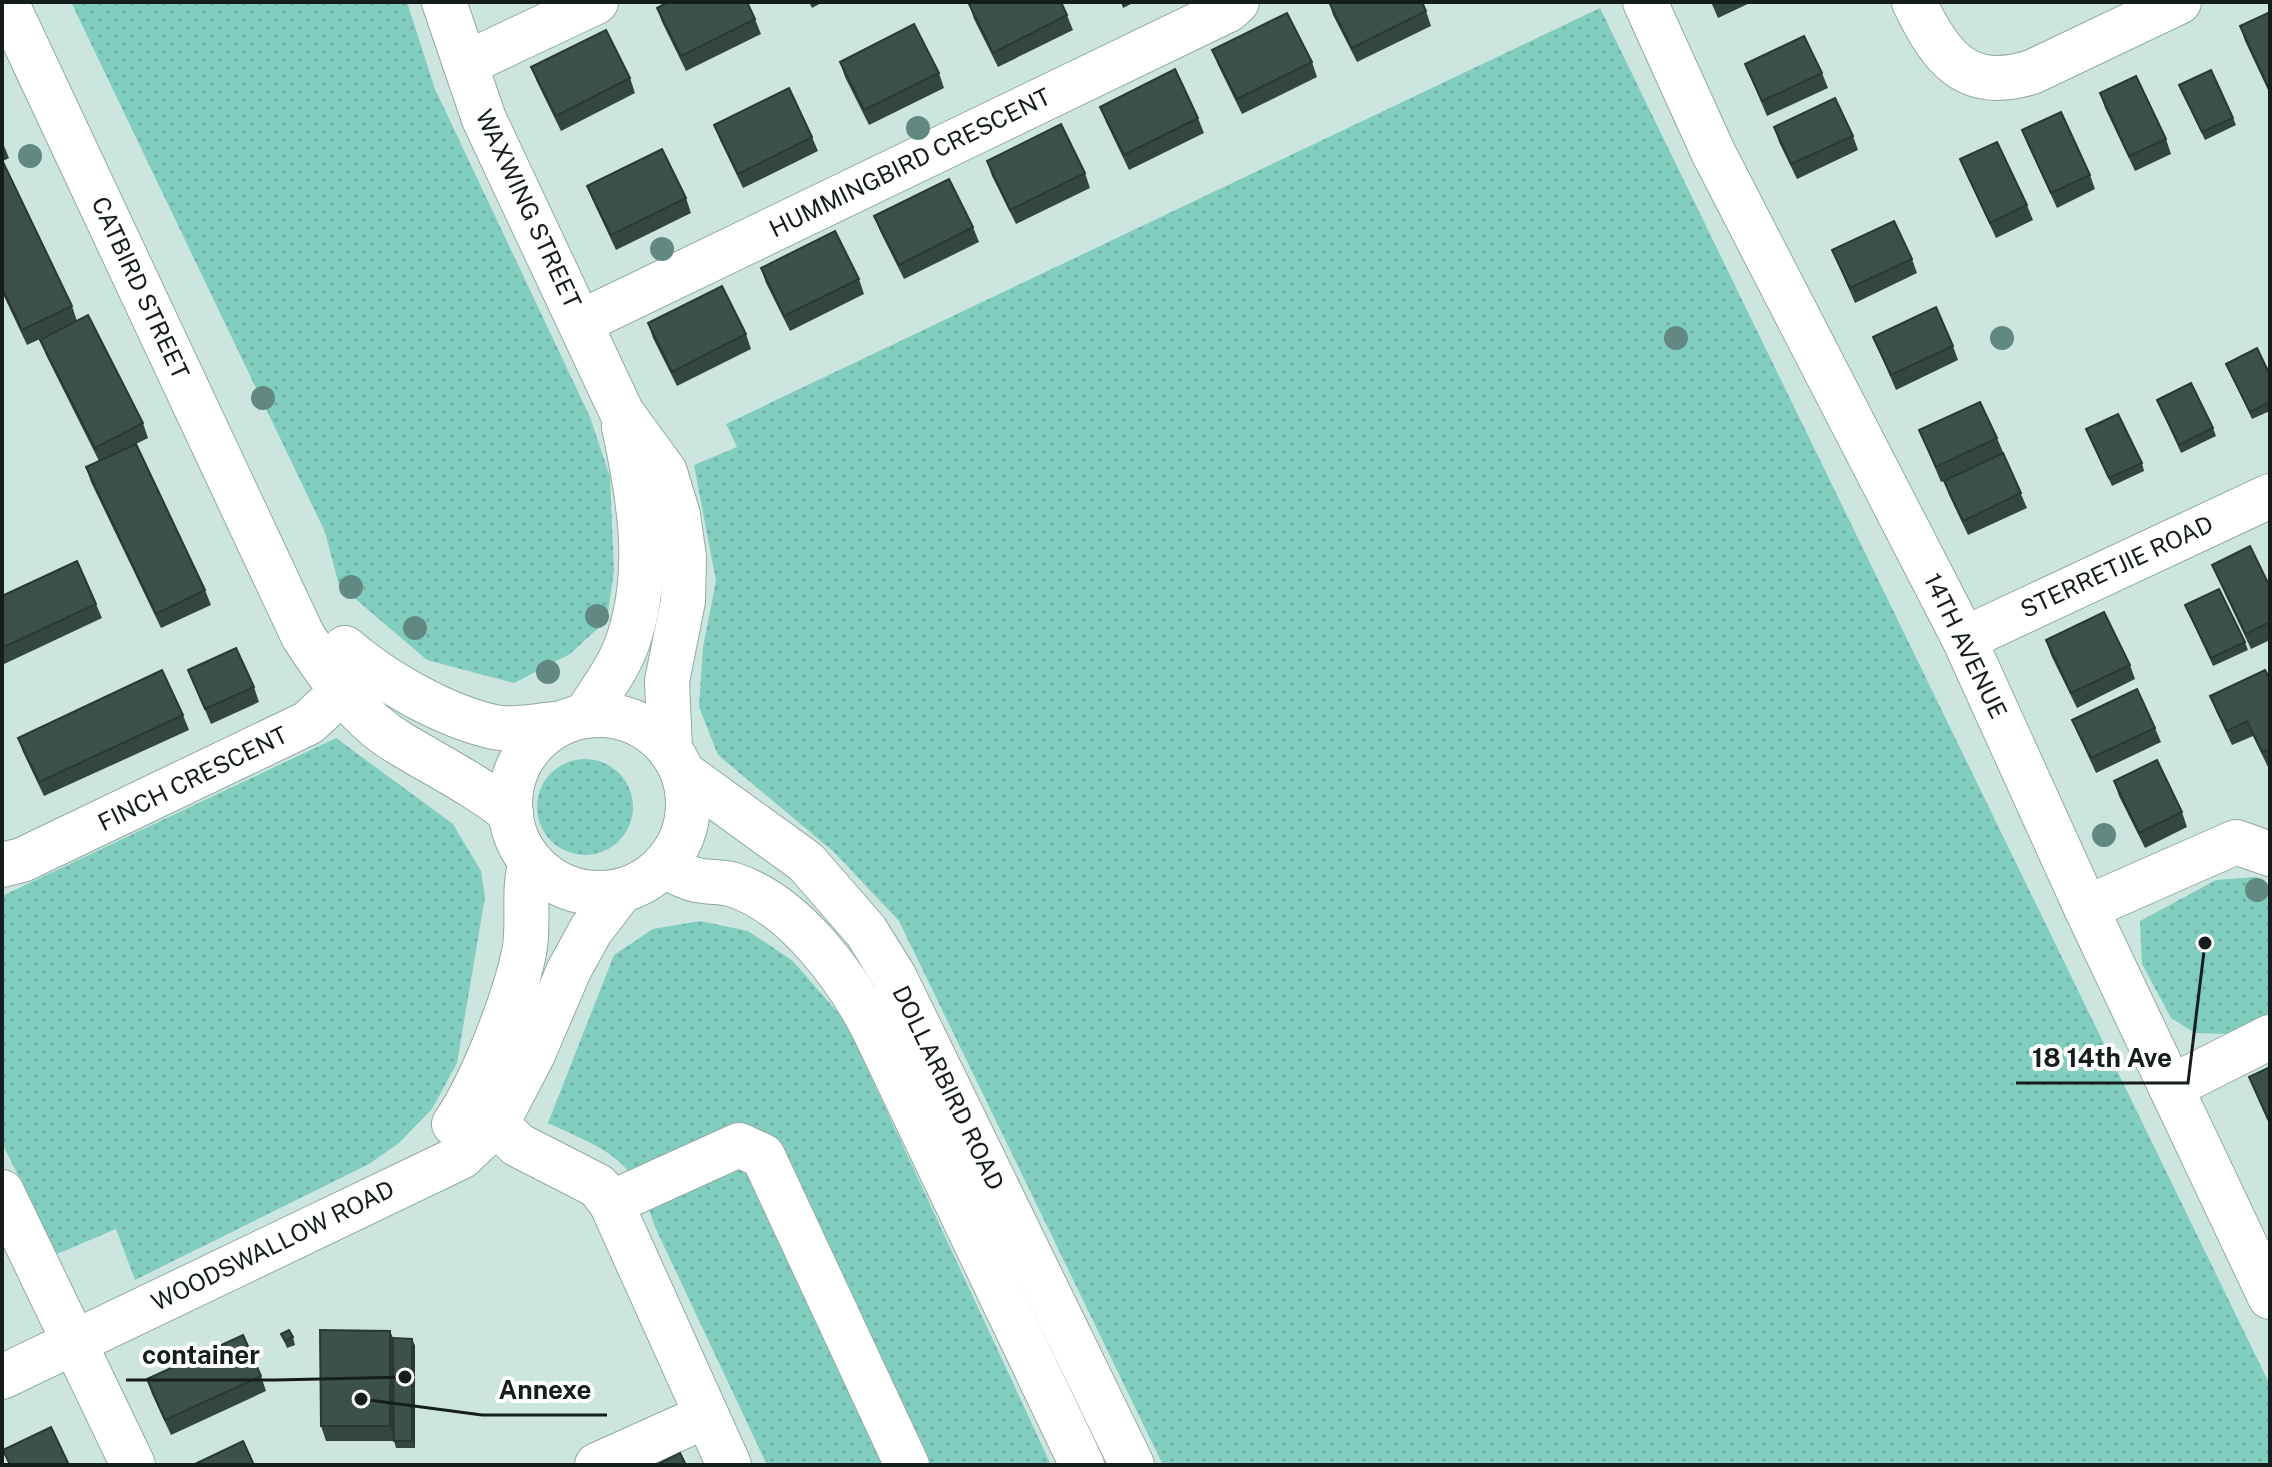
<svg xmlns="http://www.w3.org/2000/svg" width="2272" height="1467" viewBox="0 0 2272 1467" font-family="'Public Sans',sans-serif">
  <defs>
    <pattern id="grass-dots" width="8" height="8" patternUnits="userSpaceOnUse" patternTransform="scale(2)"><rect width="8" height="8" fill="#82cebe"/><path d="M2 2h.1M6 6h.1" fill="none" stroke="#6fb0a3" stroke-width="1.8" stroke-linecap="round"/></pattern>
  </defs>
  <rect width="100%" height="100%" fill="#cce5df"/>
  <g fill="url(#grass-dots)">
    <path d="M71,2H407L435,89L590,417L610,477L614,570L607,620L570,654L514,683L427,660L339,585L325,532Z"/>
    <path d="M1600,8L2270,1385V1465H1163L899,921L834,852L718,755L699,707L703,647L716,581L694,465L737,447L726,424Z"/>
    <path d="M336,738L453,824L481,871L485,897L457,1063L432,1109L399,1143L369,1164L135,1280L116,1229L57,1254L2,1143V896Z"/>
    <circle cx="585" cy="807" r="48"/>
    <path d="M2256,877L2270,888V1015L2225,1034L2195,1033L2171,1018L2142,964L2140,921L2216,880Z"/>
    <path d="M700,921L748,931L793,961L845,1021L1051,1465H767L655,1227C634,1158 611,1152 548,1123L614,955L653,929Z"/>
  </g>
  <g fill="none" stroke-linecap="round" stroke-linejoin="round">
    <g stroke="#92a9a4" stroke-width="46">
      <g id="minor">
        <path d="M6,2L303,636C330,677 358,719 401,744C439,767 476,785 511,813"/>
        <path d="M444,2L484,119L622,413L665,472L678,515L684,557L683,601L667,681L670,750"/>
        <path d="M1645,2L1713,152L1964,639L2086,908L2270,1297"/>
        <path d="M1914,2C1940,56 1965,93 2032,72L2179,2"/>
        <path d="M465,64L596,2"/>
        <path d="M581,322L1228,10L1237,2"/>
        <path d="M1964,639L2270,496"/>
        <path d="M345,648C383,681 444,716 494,727C513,731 538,725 557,724"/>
        <circle cx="599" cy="804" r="89"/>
        <path d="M585,716C600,692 619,668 628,641C652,570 639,497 624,427"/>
        <path d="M683,773L806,862L866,931L894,976L1132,1465"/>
        <path d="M2,865L22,860L308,723L368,668"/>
        <path d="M663,866C674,871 686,878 697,880C709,883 723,881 734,885C795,905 849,979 876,1034L1082,1465"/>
        <path d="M2086,908L2236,842L2270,854"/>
        <path d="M2171,1087L2270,1037"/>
        <path d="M471,1100L518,1145L598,1186L611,1203L729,1465"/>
        <path d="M454,1124C481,1085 514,1001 524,953C530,924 522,889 531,862"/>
        <path d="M2,1192L133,1465"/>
        <path d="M611,1203L739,1145L763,1156L907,1465"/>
        <path d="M2,1377L461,1157L497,1123L533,1054L569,970L591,930L621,891"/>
        <path d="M597,1465L706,1416"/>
      </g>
    </g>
    <use href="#minor" stroke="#fff" stroke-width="44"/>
  </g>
  <g fill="#618982">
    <circle cx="918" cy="128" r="12"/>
    <circle cx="30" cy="156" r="12"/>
    <circle cx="662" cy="249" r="12"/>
    <circle cx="1676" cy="338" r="12"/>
    <circle cx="2002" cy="338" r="12"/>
    <circle cx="263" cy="398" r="12"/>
    <circle cx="351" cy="587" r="12"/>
    <circle cx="597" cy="616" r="12"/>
    <circle cx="415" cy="628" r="12"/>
    <circle cx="548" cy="672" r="12"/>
    <circle cx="2104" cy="835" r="12"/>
    <circle cx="2257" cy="890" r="12"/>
  </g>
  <g fill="#344641">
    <path d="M809,2H823L812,8Z"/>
    <path d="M1121,2H1135L1123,8Z"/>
    <path d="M1329,2L1426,11L1431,26L1357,62L1333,15Z"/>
    <path d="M1711,2H1752L1718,18Z"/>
    <path d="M969,4L1067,15L1073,30L998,67L974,19Z"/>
    <path d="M657,8L755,19L761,34L686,71L662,22Z"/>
    <path d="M2270,12V94L2245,41L2240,26Z"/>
    <path d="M1212,50L1312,62L1317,77L1242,114L1218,65Z"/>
    <path d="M840,62L939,73L944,88L869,125L845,77Z"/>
    <path d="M1745,64L1822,73L1828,88L1767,116Z"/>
    <path d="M531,67L630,78L635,93L561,131L537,82Z"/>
    <path d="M2179,85L2233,118L2236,125L2205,140Z"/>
    <path d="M2100,93L2166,139L2171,154L2135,171L2105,108Z"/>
    <path d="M1100,107L1198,118L1204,133L1129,170L1106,122Z"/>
    <path d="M714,125L812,137L818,151L743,188L720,140Z"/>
    <path d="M1774,127L1853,136L1858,150L1797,179L1779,142Z"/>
    <path d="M2022,130L2090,175L2095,189L2057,208L2028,145Z"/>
    <path d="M2,141L9,158L3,161L72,306L77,321L143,423L148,438L136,444L205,590L211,605L161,628L91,482L86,467L99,461L46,355L40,340L68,326L27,345L2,292Z"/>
    <path d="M1960,159L2027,205L2033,220L1996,238L1966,174Z"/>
    <path d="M987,161L1085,173L1090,188L1016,224L992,176Z"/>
    <path d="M587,186L686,198L691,213L616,250L593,201Z"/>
    <path d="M874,216L973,227L979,242L904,279L880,231Z"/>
    <path d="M1832,250L1912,259L1917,273L1855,303Z"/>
    <path d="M761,268L859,279L864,294L790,331L766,283Z"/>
    <path d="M648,323L746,334L751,349L677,386L653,338Z"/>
    <path d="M1873,337L1953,346L1958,360L1896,390Z"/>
    <path d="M2226,364L2270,375V411L2252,419Z"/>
    <path d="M2157,400L2213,428L2216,436L2181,453Z"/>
    <path d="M2086,429L2142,463L2144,471L2112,486Z"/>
    <path d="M1919,430L1997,438L2027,508L1968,535L1949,495L1944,481L1941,482Z"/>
    <path d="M2212,565L2270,587V640L2251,649L2218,579Z"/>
    <path d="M2,596L96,604L102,618L2,665Z"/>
    <path d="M2185,605L2245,642L2248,650L2213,666Z"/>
    <path d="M2046,640L2130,665L2135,679L2077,708L2051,655Z"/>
    <path d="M188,670L254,687L259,702L211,724Z"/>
    <path d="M2270,679V766L2268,767L2253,736L2232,745L2216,711L2210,696Z"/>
    <path d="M183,715L189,730L44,796L23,752L18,738Z"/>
    <path d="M2072,720L2155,728L2161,742L2096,773L2078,734Z"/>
    <path d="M2114,781L2182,812L2187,827L2145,848L2119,796Z"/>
    <path d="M2270,1067V1126L2249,1077Z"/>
    <path d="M390,1331L393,1338L412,1339L415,1346V1448H396L394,1441H326L321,1426Z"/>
    <path d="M281,1334L293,1337L295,1345L287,1348Z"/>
    <path d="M261,1376L266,1391L171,1435L152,1394L147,1379Z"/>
  </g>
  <g fill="#2a3935">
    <path d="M390,1331L395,1346V1441L390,1426Z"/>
    <path d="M412,1339L415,1346V1448L412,1441Z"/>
  </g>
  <g fill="#3c514c" stroke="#2a3935" stroke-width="2">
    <path d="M668,2H747L755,19L681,56L657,8Z"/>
    <path d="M973,2H1061L1067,15L993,53L969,4Z"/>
    <path d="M1329,2H1422L1426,11L1352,48Z"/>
    <path d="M2270,12V88L2269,89L2240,26Z"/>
    <path d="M1287,13L1312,62L1237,99L1212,50Z"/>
    <path d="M914,24L939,73L864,110L840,62Z"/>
    <path d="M606,30L630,78L556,116L531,67Z"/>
    <path d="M1804,36L1822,73L1762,101L1745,64Z"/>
    <path d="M1175,69L1198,118L1124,155L1100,107Z"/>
    <path d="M2211,70L2233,118L2202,132L2179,85Z"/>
    <path d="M2136,76L2166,139L2129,156L2100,93Z"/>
    <path d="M789,88L812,137L738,174L714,125Z"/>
    <path d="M1835,98L1853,136L1791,164L1774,127Z"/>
    <path d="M2061,112L2090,175L2051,193L2022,130Z"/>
    <path d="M1061,124L1085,173L1010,210L987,161Z"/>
    <path d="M1997,142L2027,205L1990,223L1960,159Z"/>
    <path d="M662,149L686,198L611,235L587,186Z"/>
    <path d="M2,160L72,306L22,330L2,288Z"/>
    <path d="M949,179L973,227L899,265L874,216Z"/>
    <path d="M1894,221L1912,259L1850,288L1832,250Z"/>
    <path d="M835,231L859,279L784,316L761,268Z"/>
    <path d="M722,286L746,334L672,372L648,323Z"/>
    <path d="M1936,307L1953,346L1891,375L1873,337Z"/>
    <path d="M88,315L143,423L95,448L40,340Z"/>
    <path d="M2257,348L2270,375V402L2250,412L2226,364Z"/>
    <path d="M2191,383L2213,428L2179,445L2157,400Z"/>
    <path d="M1980,402L1997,438L1936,467L1919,430Z"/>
    <path d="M2118,414L2142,463L2109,478L2086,429Z"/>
    <path d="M136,444L205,590L156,614L86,467Z"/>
    <path d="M2003,453L2021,493L1963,521L1944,481Z"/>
    <path d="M2250,546L2270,587V622L2246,634L2212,565Z"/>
    <path d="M77,561L96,604L2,648V596Z"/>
    <path d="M2219,589L2245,642L2211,658L2185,605Z"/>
    <path d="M2104,612L2130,665L2071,693L2046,640Z"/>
    <path d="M236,648L254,687L205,709L188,670Z"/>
    <path d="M162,670L183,715L39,782L18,738Z"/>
    <path d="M2265,670L2270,679V749L2262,752L2247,721L2227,731L2210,696Z"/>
    <path d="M2137,689L2155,728L2091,758L2072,720Z"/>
    <path d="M2157,760L2182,812L2139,833L2114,781Z"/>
    <path d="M2270,1067V1118L2268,1119L2249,1077Z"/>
    <path d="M289,1330L293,1337L285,1341L281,1334Z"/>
    <path d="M320,1330L390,1331V1426H321Z"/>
    <path d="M243,1335L261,1376L165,1420L147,1379Z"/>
    <path d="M393,1338L412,1339V1441H394Z"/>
    <path d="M51,1427L69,1465H10L3,1450Z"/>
    <path d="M243,1441L254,1465H193Z"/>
    <path d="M680,1453L686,1465H656Z"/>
  </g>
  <g text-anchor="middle" stroke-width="8" stroke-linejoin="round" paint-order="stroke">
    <g font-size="24" fill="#151e1c" stroke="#fff">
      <text transform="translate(910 163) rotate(-26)" y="8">HUMMINGBIRD CRESCENT</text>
      <text transform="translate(528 209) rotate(65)" y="8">WAXWING STREET</text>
      <text transform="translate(140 288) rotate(65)" y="8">CATBIRD STREET</text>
      <text transform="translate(2117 567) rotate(-25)" y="8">STERRETJIE ROAD</text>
      <text transform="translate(1965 646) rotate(64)" y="8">14TH AVENUE</text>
      <text transform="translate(193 779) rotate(-26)" y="8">FINCH CRESCENT</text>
      <text transform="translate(948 1088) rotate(64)" y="8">DOLLARBIRD ROAD</text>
      <text transform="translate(273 1246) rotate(-26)" y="8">WOODSWALLOW ROAD</text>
    </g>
  </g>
  <path fill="none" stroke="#151e1c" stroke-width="3" d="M2205 943L2188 1083H2016M405 1377L276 1380H126M361 1399L482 1415H607"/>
  <g fill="#151e1c" stroke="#fff" stroke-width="3">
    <circle cx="2205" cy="943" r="8"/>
    <circle cx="405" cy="1377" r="8"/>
    <circle cx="361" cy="1399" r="8"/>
  </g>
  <g font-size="26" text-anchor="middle" font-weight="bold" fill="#151e1c" stroke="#fff" stroke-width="8" stroke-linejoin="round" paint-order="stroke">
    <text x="2102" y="1067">18 14th Ave</text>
    <text x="201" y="1364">container</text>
    <text x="545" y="1399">Annexe</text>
  </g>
  <rect width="2272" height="1467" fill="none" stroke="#151e1c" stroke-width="8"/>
</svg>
